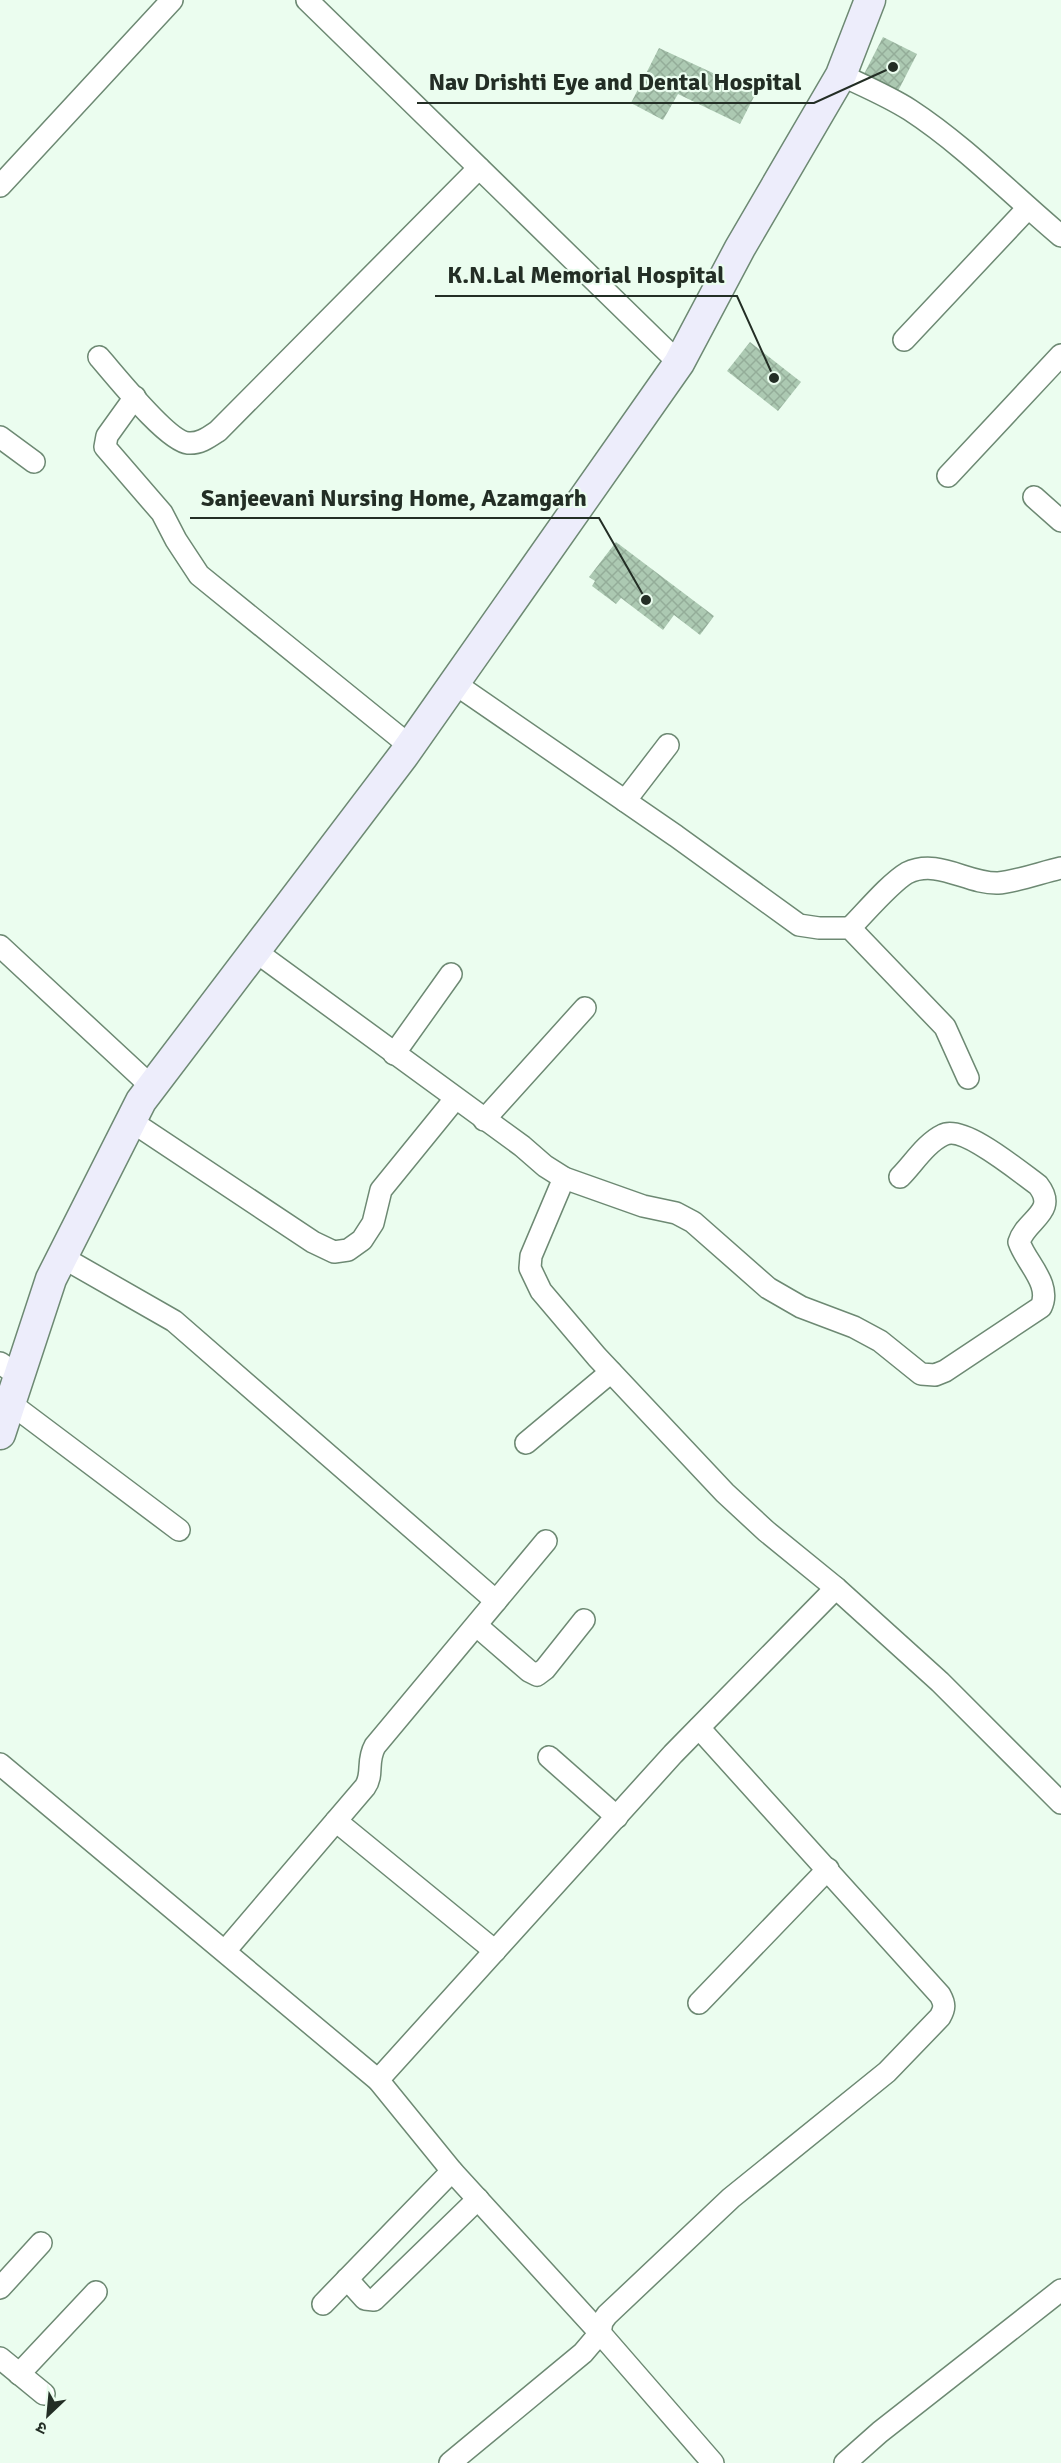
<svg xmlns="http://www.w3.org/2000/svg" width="1061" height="2463" viewBox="0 0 1061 2463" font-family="Signika,'Noto Sans Devanagari',sans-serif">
  <defs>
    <pattern id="building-cross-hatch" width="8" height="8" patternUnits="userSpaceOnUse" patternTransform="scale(1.5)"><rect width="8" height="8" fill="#acc9b2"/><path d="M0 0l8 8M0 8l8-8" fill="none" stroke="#94ad99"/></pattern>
  </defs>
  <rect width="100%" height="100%" fill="#ebfdef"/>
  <g fill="url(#building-cross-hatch)">
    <path d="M883,37L917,54L896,95L862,78Z"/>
    <path d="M659,48L756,93L740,124L678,94L663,120L631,103Z"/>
    <path d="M750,342L801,382L778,411L727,371Z"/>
    <path d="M616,542L714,616L700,635L674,615L663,630L621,598L616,604L592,586L595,581L589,577Z"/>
  </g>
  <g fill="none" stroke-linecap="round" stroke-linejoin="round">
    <g stroke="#6d8973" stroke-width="24">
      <g id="street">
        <path d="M307,0L679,363"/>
        <path d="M841,75C864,86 888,96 910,110C965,146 1011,194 1061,236"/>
        <path d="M0,186L172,0"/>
        <path d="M904,340L1028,208"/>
        <path d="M99,357C115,375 167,441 188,443C200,444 209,437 218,431L479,168"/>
        <path d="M135,397L107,436L105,447L162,513L176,540L199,575L410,746"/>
        <path d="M0,437L34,462"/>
        <path d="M948,476L1061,355"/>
        <path d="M1034,497L1061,521"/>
        <path d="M454,683L676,836L799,925L819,928H850L945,1027L968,1078"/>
        <path d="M625,801L668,745"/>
        <path d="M850,928C865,913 890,883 907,873C938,858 967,884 998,883C1015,882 1043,872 1061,868"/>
        <path d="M0,946L152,1087"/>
        <path d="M255,951L522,1146L545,1166L564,1178L643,1206L676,1213L693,1222L768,1288L801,1307L854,1327L880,1341L921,1374L935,1375L945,1371L1041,1307C1052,1284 1026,1263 1019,1242C1026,1219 1059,1212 1038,1185C1021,1173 963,1124 943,1135C926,1143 913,1164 900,1177"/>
        <path d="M394,1054L451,974"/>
        <path d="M484,1120L585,1008"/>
        <path d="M131,1121L313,1242L334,1252L348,1250L362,1240L373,1223L381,1190L455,1099"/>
        <path d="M564,1178L531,1256L530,1268L541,1291L597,1357L725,1493L766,1531L836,1588L940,1682L1061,1803"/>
        <path d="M62,1257L174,1321L496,1601"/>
        <path d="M0,1363L19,1376"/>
        <path d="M10,1403L179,1530"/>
        <path d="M526,1443L611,1372"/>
        <path d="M477,1626L529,1671L537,1675L545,1669L584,1620"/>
        <path d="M549,1757L617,1817"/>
        <path d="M0,1764L378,2080L452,2171L600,2333L713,2463"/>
        <path d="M336,1821L495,1951"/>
        <path d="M225,1951L365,1787C374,1774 366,1762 375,1746L546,1541"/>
        <path d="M699,2003L828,1869"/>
        <path d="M378,2080L673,1754L836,1588"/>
        <path d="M347,2279L365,2299L374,2300L478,2199"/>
        <path d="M0,2288L41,2243"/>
        <path d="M323,2304L452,2171"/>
        <path d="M0,2358L44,2394"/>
        <path d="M19,2374L96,2292"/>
        <path d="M450,2463L583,2353L600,2333L602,2322L607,2315L731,2198L887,2072L940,2017C945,2008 945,2004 940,1995L699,1728"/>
        <path d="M845,2463L880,2432L1061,2290"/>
      </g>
    </g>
    <g stroke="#6d8973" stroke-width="33">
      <path id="secondary" d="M0,1434L51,1279L141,1101L403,756L679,363L740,248L841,75L870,0"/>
    </g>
    <use href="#street" stroke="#fff" stroke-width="21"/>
    <use href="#secondary" stroke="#ededfb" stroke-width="30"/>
  </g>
  <path fill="none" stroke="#232e25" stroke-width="2" d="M893 67L814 103H417M774 378L737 296H435M646 600L599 518H190"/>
  <g fill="#232e25" stroke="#ebfdef" stroke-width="2">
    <circle cx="893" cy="67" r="6"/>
    <circle cx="774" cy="378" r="6"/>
    <circle cx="646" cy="600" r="6"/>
  </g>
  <g font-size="24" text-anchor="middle" font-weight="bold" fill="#232e25" stroke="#ebfdef" stroke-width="4.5" stroke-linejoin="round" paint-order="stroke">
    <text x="615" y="90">Nav Drishti Eye and Dental Hospital</text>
    <text x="586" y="283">K.N.Lal Memorial Hospital</text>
    <text x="394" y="506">Sanjeevani Nursing Home, Azamgarh</text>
  </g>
  <g transform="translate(48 2415) rotate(206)" stroke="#ebfdef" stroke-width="4.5" paint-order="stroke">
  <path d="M0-4.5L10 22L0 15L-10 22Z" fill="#232e25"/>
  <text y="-9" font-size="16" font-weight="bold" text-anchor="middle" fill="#232e25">उ</text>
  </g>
</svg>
